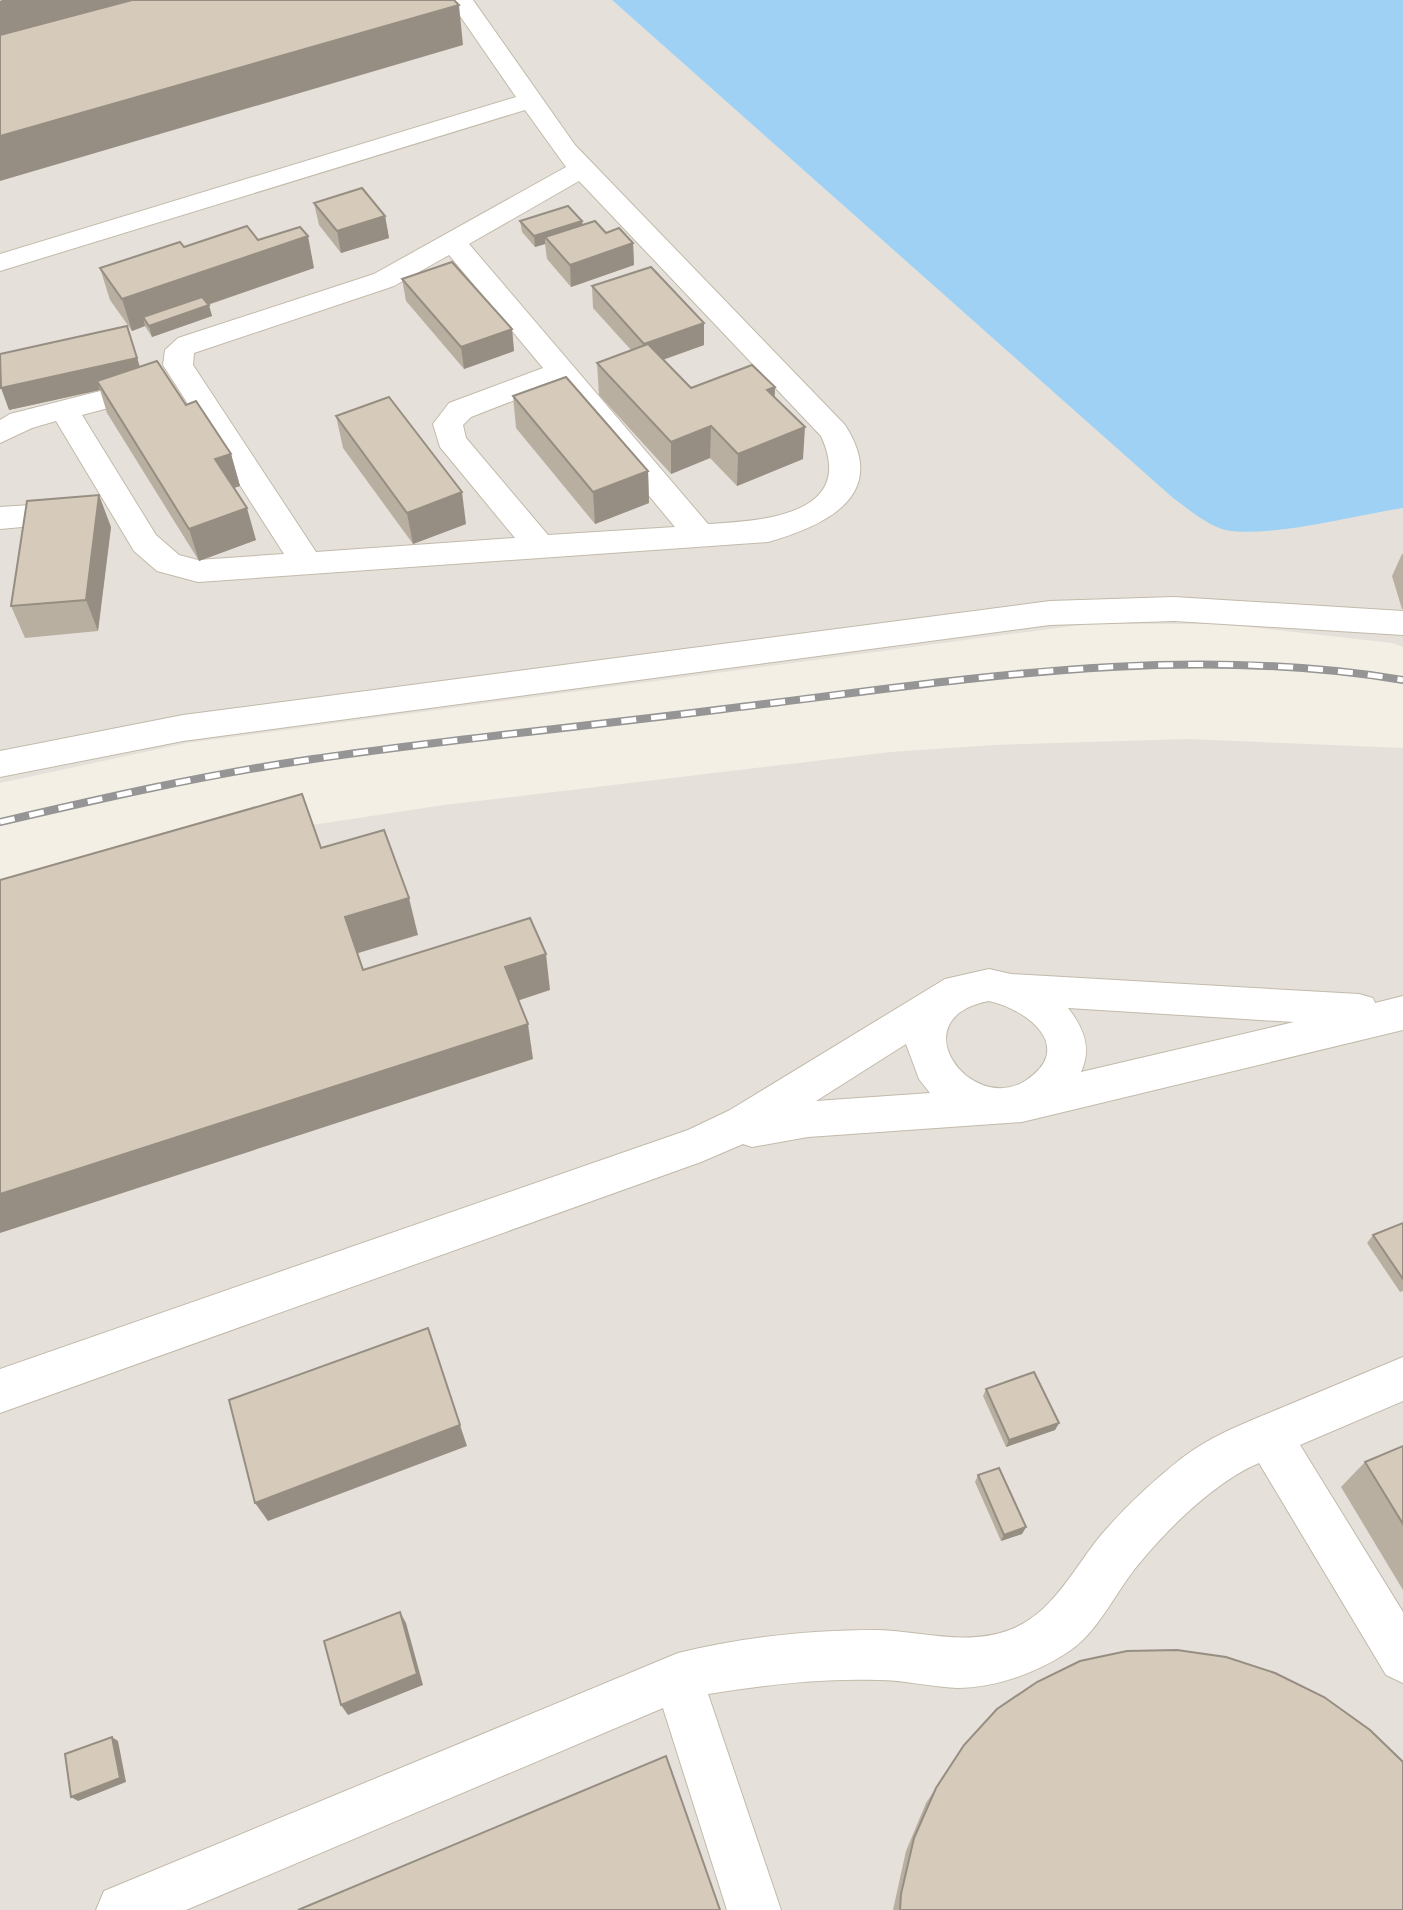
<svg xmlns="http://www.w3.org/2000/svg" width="1403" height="1910" viewBox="0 0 1403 1910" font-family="Rubik,sans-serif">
  <rect width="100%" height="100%" fill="#f3efe5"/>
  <g fill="#e5e0da">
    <path d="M0,0H612L1173,498L1207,521L1219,528L1251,532L1403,508V647L1392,643L1222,624H1087L187,743L0,783Z"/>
    <path d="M1188,739L1403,748V1910H0V889L312,825L444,805L891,752L993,745Z"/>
  </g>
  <path fill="#9ed1f4" d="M612,0H1403V508C1361,514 1255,542 1219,528C1202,521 1187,508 1173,498Z"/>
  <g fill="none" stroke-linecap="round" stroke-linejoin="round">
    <g stroke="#c2baaa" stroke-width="2">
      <g id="minor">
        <path d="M449,0H473L575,145L845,425C890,495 827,525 768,542L198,582L157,571L134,551L56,421L32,428L0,443V420L10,414L155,377L165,379L170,386L165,393L82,415L156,535L179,555L198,560L284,554L163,365L165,350L178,338L374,274L566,167L525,110L0,271V254L516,97ZM579,181L821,436C858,516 760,521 708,524L469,244ZM449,255L543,368L449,403L433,424L440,447L515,538L316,552L193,365L194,353L394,286ZM556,384L675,527L548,535L466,438L463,425L471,417Z"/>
        <path d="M77,502L88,505L93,513L88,521L0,529V507Z"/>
        <path d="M1174,597L1403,611V635L1174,621L1050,625L183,741L0,777V751L183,715L1050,601Z"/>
        <path d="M989,969L1011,974L1359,994L1373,998L1375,1003L1403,996V1030L1022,1122L808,1137L752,1147L743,1144L701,1162L0,1413V1369L688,1130L730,1110L945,979ZM989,1001C1029,1010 1076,1048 1025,1081C970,1115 899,1018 989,1001ZM1068,1008L1294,1022L1081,1072C1092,1049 1084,1028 1068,1008ZM906,1044L919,1079L930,1093L816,1101Z"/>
        <path d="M1403,1357V1401L1300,1445L1403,1612V1683L1386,1675L1259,1463C1214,1482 1164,1532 1134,1570C1113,1597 1097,1633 1068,1652C1036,1673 995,1688 957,1688C931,1687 904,1680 878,1680C820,1678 765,1685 708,1694L781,1910H727L663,1708L186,1910H96L104,1891L678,1653C744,1637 808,1630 877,1630C922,1631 968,1647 1012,1629C1055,1611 1074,1567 1102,1534C1126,1506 1153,1481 1182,1458C1212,1435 1247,1422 1281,1408C1322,1391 1362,1374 1403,1357Z"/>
      </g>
    </g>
    <use href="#minor" fill="#fff" fill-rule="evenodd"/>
    <g stroke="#959595" stroke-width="8">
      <path id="rail" d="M0,822C99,799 199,776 300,761C440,740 582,727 724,709C950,682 1175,642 1403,680"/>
    </g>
    <use href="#rail" stroke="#fff" stroke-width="5" stroke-dasharray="15" stroke-linecap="butt"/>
  </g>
  <g fill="#b8afa0">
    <path d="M314,203L385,216L389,238L341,253L319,225Z"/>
    <path d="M520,221H582L583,225L633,243L634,265L571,287L547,259L545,244L535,247L522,232Z"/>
    <path d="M258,240L314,268L208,305L212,316L152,337L145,326L132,331L110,300L100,268L184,247Z"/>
    <path d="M402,279L512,329L514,351L464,369L406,301Z"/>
    <path d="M592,286L704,345L663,360L691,388L775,398L803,459L737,486L710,458L671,474L599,395L597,363L631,350L593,308Z"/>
    <path d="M127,326L140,367L186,405L231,454L240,486L234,488L256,540L199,561L107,413L100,390L9,410Z"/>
    <path d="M513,396L648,471L649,503L595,524L516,428Z"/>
    <path d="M336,416L466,524L413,544L343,448Z"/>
    <path d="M111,527L98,631L25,638L11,606Z"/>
    <path d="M1402,554H1403V609H1402L1392,576Z"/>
    <path d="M1403,1223V1291L1400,1292L1367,1243L1373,1235Z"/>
    <path d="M986,1389L1059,1423L1055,1430L1006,1447L983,1396Z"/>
    <path d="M1403,1446V1590L1341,1487L1365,1462Z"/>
    <path d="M978,1475L1026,1527L1022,1534L1001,1541L975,1482Z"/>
    <path d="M964,1745L1403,1910H893L906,1851L926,1803Z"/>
  </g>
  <g fill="#968e82">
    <path d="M2,0H163L0,44V1Z"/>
    <path d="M459,5L463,45L0,181V136Z"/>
    <path d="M385,216L389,238L341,253L337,231Z"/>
    <path d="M582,221L583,232L545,237V244L535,247L534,236Z"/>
    <path d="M308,236L314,268L148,325L143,317L145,326L132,331L122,299Z"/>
    <path d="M633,243L634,265L571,287L570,265Z"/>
    <path d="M209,305L212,316L152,337L149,326Z"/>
    <path d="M704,323V345L645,366L644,344Z"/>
    <path d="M512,329L514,351L464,369L461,347Z"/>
    <path d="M137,358L144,380L97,381L100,390L9,410L1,388Z"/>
    <path d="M775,387L774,419L767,390Z"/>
    <path d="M711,426L710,458L671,474V442Z"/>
    <path d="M805,427L803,459L737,486L738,454Z"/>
    <path d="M231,454L240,486L224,491L215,459Z"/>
    <path d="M648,471L649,503L595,524L593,492Z"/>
    <path d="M462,492L466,524L413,544L407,513Z"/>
    <path d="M99,495L111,527L98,631L86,600Z"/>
    <path d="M247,508L256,540L199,561L189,529Z"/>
    <path d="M409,898L418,935L355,954L345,917Z"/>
    <path d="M546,954L550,990L511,1003L505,967Z"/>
    <path d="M528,1024L533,1059L0,1233V1194Z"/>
    <path d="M1059,1423L1055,1430L1006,1447L1009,1440Z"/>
    <path d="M460,1425L467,1446L268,1521L255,1503Z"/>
    <path d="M1026,1527L1022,1534L1001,1541L1004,1535Z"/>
    <path d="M400,1612L406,1623L423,1685L348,1715L341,1705Z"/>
    <path d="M112,1737L118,1741L126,1782L78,1801L71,1797Z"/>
  </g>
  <g fill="#d6cbba" stroke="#968e82" stroke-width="2">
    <path d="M132,0H454L459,5L0,136V35Z"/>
    <path d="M362,188L385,216L337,231L314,203Z"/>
    <path d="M568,206L582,221L534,236L520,221Z"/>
    <path d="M595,221L606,233L619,228L633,243L570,265L545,237Z"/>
    <path d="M247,226L258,240L300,227L308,236L122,299L100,268L180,242L184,247Z"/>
    <path d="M452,262L512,329L461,347L402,279Z"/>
    <path d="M651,267L704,323L644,344L592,286Z"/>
    <path d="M202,297L209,305L149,326L143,317Z"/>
    <path d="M127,326L137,358L1,388L0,354Z"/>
    <path d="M648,344L691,388L752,365L775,387L767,390L805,427L738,454L711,426L671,442L597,363Z"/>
    <path d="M157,361L186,405L196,401L231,454L215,459L247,508L189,529L97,381Z"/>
    <path d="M566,377L648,471L593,492L513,396Z"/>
    <path d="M389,397L462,492L407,513L336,416Z"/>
    <path d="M99,495L86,600L11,606L27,501Z"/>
    <path d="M302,794L321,848L384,830L409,898L345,917L363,970L530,918L546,954L505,967L528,1024L0,1194V880Z"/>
    <path d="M1403,1223V1279L1373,1235Z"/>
    <path d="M428,1328L460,1425L255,1503L229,1400Z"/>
    <path d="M1034,1372L1059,1423L1009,1440L986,1389Z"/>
    <path d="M1403,1446V1524L1365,1462Z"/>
    <path d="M999,1468L1026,1527L1004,1535L978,1475Z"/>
    <path d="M400,1612L417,1674L341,1705L324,1641Z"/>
    <path d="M1177,1650L1226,1657L1275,1673L1324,1697L1370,1730L1403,1762V1910H900L901,1894L914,1838L936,1788L964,1745L997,1709L1037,1682L1080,1661L1127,1651Z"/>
    <path d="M112,1737L120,1778L71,1797L65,1754Z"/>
    <path d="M666,1756L720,1910H298Z"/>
  </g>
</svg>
